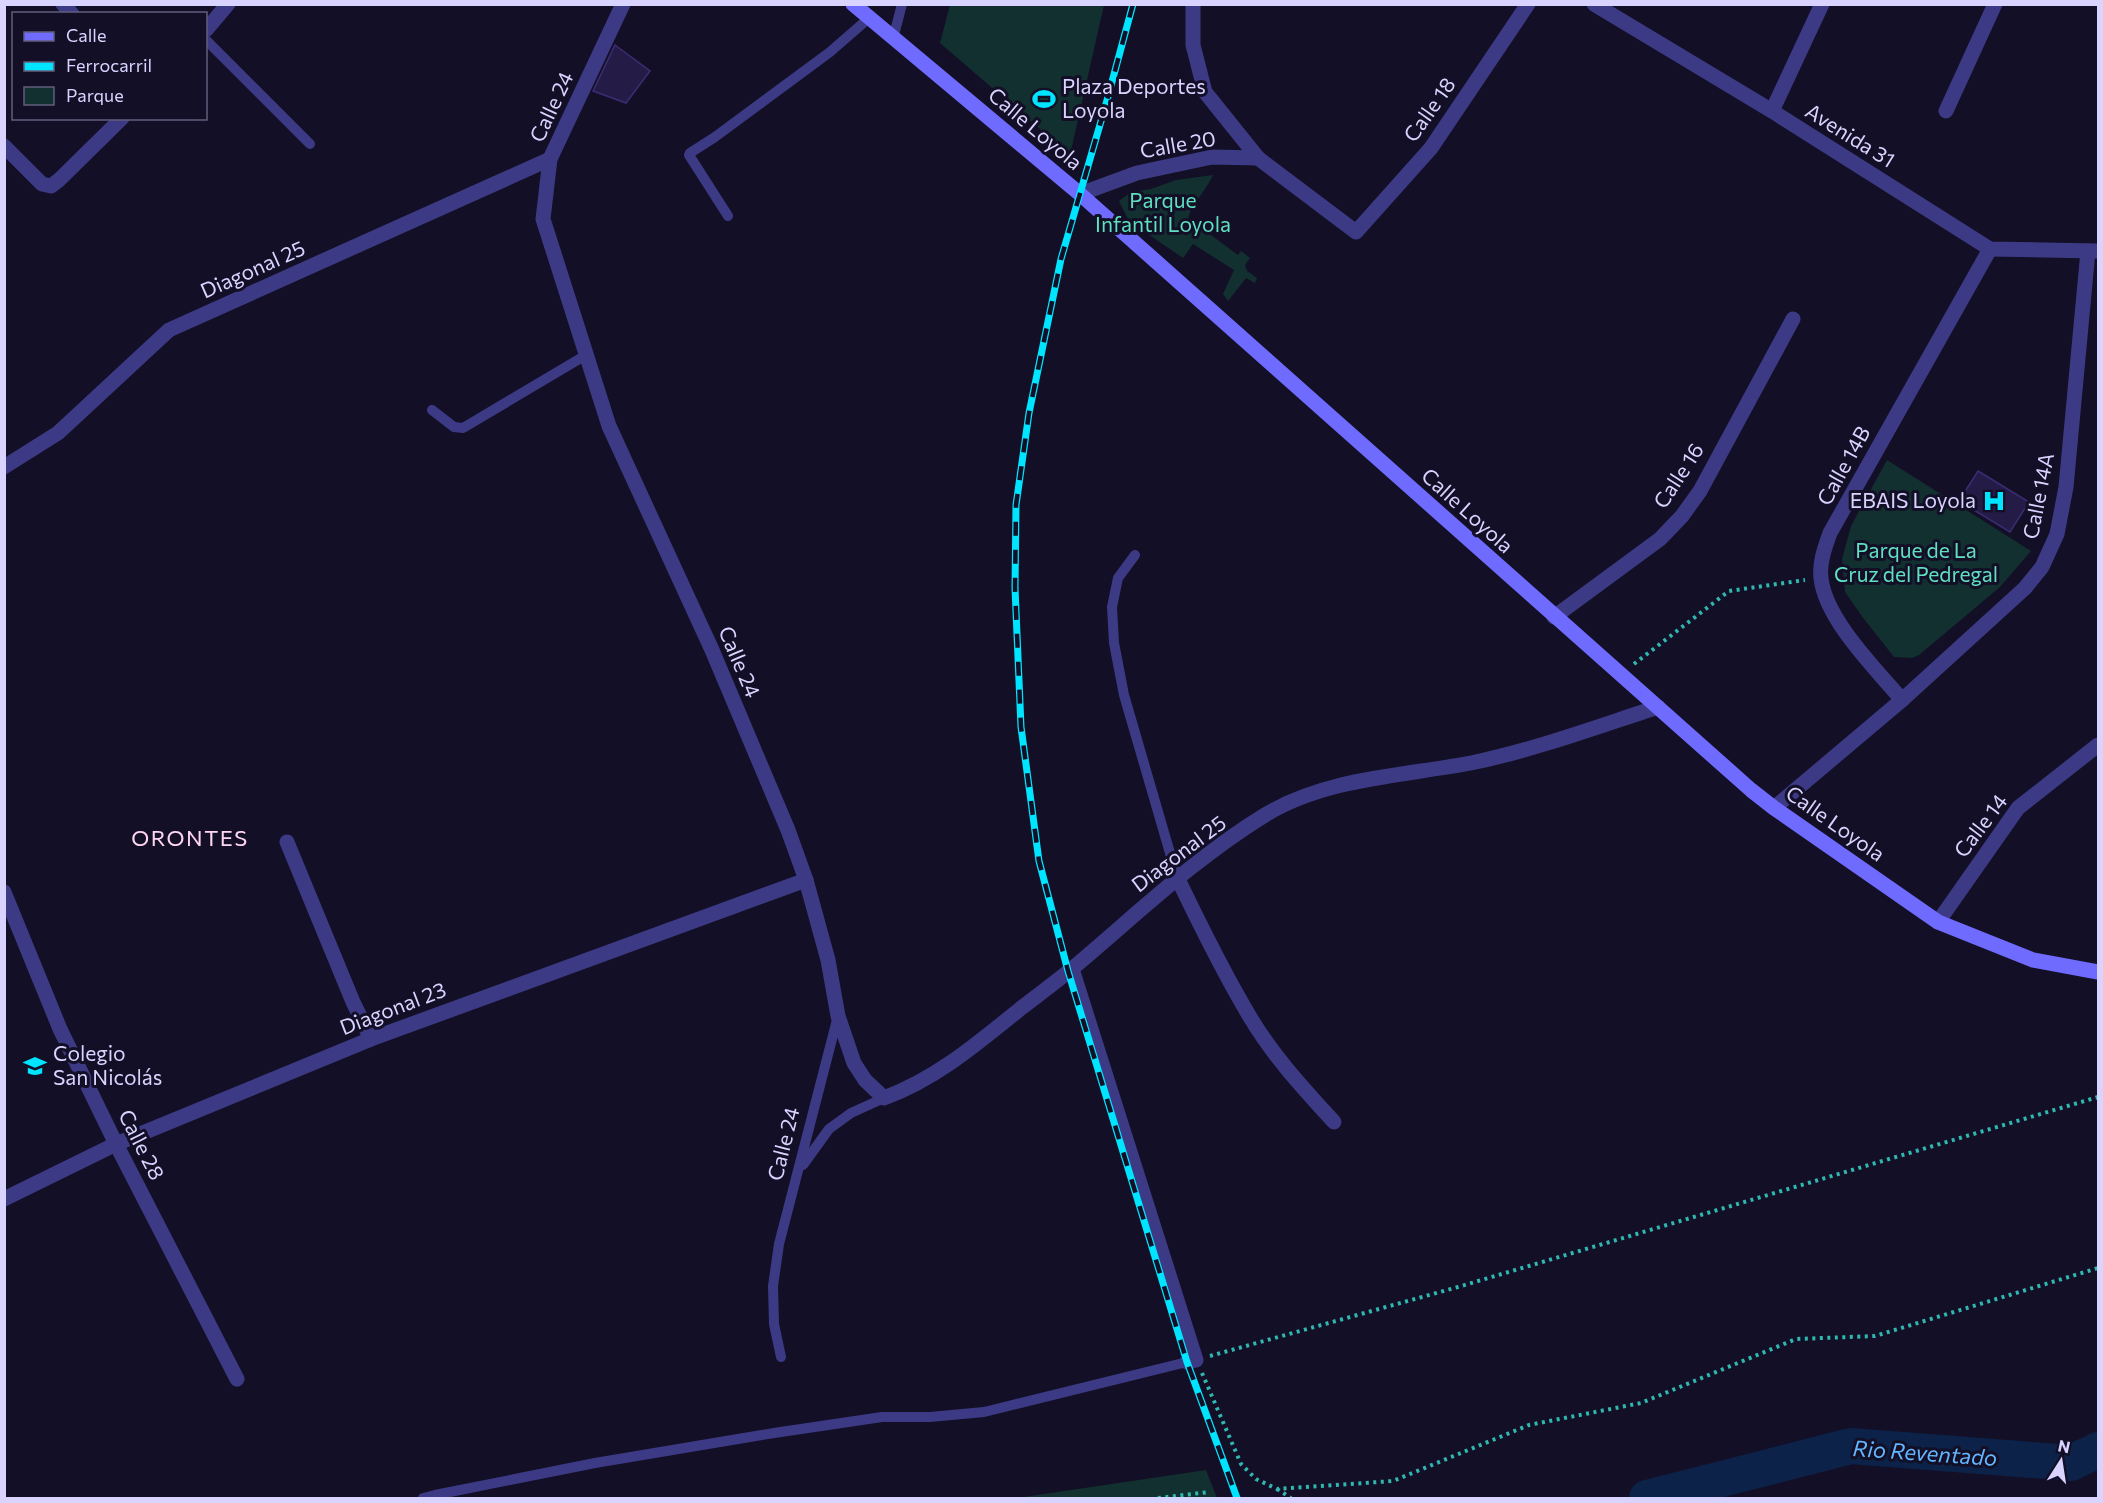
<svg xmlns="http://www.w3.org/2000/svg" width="2103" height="1503" viewBox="0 0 2103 1503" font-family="Commissioner,sans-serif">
  <rect width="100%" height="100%" fill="#130f26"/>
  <g fill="#12302f">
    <path d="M950,5H1104L1070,155L940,43Z"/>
    <path d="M1213,175C1206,191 1193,202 1188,218L1238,255L1241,251L1250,258L1245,265L1247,271L1257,278L1255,283L1246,278L1228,301L1223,294L1234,270L1193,244L1183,258L1129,221L1119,201L1131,192L1151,189L1176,180Z"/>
    <path d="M1887,460L2031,551L2000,587L1919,655L1912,658L1894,657L1864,619L1845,592L1842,559L1851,526Z"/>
    <path d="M1206,1470L1217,1498H1017Z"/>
  </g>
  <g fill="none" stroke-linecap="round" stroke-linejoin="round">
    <path stroke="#0c2248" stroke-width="36" d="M1647,1498L1851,1446L2071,1463L2098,1450"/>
  </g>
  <g fill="#241b47" stroke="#3b2d73" stroke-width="1.5">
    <path d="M615,45L650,71L626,103L593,91Z"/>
    <path d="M1978,471L2029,502L2010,532L1959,501Z"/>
  </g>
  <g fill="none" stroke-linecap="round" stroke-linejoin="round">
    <g stroke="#2fb8b0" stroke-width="4" stroke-dasharray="3 4.5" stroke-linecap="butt">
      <path d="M1634,664L1729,591L1805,580"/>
      <path d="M1210,1356L1458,1287L2098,1097"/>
      <path d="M1202,1373L1241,1464L1256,1479L1277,1489L1393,1481L1529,1425L1641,1403L1796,1339L1875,1336L2098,1268"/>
      <path d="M1277,1489L1291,1498"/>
      <path d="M1158,1498L1209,1492"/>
    </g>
    <g stroke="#3d3a85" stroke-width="10">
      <path d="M893,39L902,4"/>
      <path d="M206,40L310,144"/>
      <path d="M728,216L689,155L690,153L715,137L830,52L869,18"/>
      <path d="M432,410L454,427L463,428L586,355"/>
      <path d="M1135,555L1118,578L1112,607L1114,643L1124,695L1177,877"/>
      <path d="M803,1165L829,1129L851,1113L884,1098"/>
      <path d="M781,1357L774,1324L773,1286L779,1244L838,1016"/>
      <path d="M423,1498L435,1495L595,1463L774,1433L882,1417H930L984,1412L1187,1362"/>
    </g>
    <g stroke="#3d3a85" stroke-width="15">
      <path d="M63,4L72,14"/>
      <path d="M623,4L550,159L543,219L609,426L712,650L788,830L806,880L828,960L838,1016L854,1063L865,1080L884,1098C936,1079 978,1043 1020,1009C1038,995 1056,982 1074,967C1136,915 1195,858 1265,815C1326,778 1402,776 1471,763C1534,750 1596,727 1658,707"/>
      <path d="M1594,4L1772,111L1990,249L2097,251"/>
      <path d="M206,30L228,4"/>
      <path d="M1772,111L1822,4"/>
      <path d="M1946,111L1995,4"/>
      <path d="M4,146L42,184L51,186L59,180L122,118"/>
      <path d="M1258,158L1356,232L1431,148L1528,4"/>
      <path d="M1080,194L1137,173L1212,157L1258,158L1205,92L1193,45V4"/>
      <path d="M4,467L58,433L169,330L550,159"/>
      <path d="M1554,617L1660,539L1682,516L1700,491L1793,319"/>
      <path d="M1902,700C1876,669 1825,619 1821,578C1819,563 1825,547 1830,533L1990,249"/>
      <path d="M1774,808L1902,700L2025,588L2042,567L2057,534L2066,487L2088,251"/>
      <path d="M287,842L353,1002L371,1039"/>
      <path d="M1177,877C1200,925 1223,972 1250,1017C1273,1056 1304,1089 1334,1122"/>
      <path d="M4,892L60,1029L116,1144L237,1379"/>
      <path d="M1938,922L2018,808L2098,745"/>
      <path d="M1072,969L1196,1360L1187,1362"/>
      <path d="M4,1199L116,1144L371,1039L806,880"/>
    </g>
    <path stroke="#6f6bff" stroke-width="15" d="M853,4L1080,194L1751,790L1774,808L1938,922L2033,960L2098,972"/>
    <g stroke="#00e5ff" stroke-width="7">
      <path id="rail" d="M1133,4L1106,104L1061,259L1029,413L1016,505L1015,588L1021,727L1039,861L1068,971L1187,1362L1237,1498"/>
    </g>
    <use href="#rail" stroke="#130f26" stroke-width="4.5" stroke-dasharray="14" stroke-linecap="butt"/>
  </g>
  <defs>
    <g id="stadium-bare" transform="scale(1.8)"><path d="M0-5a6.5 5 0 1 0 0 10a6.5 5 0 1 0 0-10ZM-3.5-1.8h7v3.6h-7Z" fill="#00e5ff" stroke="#130f26" stroke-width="2.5" paint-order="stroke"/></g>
    <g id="hospital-bare" transform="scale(1.8)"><path d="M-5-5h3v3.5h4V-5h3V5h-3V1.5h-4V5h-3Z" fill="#00e5ff" stroke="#130f26" stroke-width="2.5" paint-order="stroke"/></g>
    <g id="school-bare" transform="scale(1.8)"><path d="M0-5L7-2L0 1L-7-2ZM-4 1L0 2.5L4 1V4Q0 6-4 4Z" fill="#00e5ff" stroke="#130f26" stroke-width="2.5" paint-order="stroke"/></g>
  </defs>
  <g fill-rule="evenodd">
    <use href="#stadium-bare" x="1044" y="99"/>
    <use href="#hospital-bare" x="1994" y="501"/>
    <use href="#school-bare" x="35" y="1066"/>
  </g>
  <g text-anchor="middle" stroke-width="6" stroke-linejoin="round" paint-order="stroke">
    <g font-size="21" fill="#d9d4ff" stroke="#130f26" text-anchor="start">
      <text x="1062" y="94">Plaza Deportes<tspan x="1062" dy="24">Loyola</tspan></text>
      <text x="1976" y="508" text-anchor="end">EBAIS Loyola</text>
      <text x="53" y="1061">Colegio<tspan x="53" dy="24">San Nicolás</tspan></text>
    </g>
    <g font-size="21" fill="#d9d4ff" stroke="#130f26">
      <text transform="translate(552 107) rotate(-65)" y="7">Calle 24</text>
      <text transform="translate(1430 110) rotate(-55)" y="7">Calle 18</text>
      <text transform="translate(1035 129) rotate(40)" y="7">Calle Loyola</text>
      <text transform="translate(1850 136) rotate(32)" y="7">Avenida 31</text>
      <text transform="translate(1178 145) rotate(-10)" y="7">Calle 20</text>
      <text transform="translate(253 270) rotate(-24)" y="7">Diagonal 25</text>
      <text transform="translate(1844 466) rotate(-61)" y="7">Calle 14B</text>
      <text transform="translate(1679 476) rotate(-57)" y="7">Calle 16</text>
      <text transform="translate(2039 496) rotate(-79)" y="7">Calle 14A</text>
      <text transform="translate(1467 511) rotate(42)" y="7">Calle Loyola</text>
      <text transform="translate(739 662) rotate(67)" y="7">Calle 24</text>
      <text transform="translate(1835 824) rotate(35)" y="7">Calle Loyola</text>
      <text transform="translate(1981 826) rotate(-53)" y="7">Calle 14</text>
      <text transform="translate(1179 854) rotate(-37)" y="7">Diagonal 25</text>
      <text transform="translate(393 1009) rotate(-21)" y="7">Diagonal 23</text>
      <text transform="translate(784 1144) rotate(-76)" y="7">Calle 24</text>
      <text transform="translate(141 1145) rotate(63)" y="7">Calle 28</text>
    </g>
    <g font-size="21" fill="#5fe0c0" stroke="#130f26">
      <text x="1163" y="208">Parque<tspan x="1163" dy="24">Infantil Loyola</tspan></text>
      <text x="1916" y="558">Parque de La<tspan x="1916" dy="24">Cruz del Pedregal</tspan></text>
    </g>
    <g font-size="22" letter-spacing="1.5" fill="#ffd6f0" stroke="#130f26">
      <text x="190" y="846">ORONTES</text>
    </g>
    <g font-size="22" font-style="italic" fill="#62b6ff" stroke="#130f26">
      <text transform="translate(1925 1453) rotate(4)" y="8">Rio Reventado</text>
    </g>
  </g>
  <rect width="2103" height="1503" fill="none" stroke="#d9d4ff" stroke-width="12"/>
  <rect x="12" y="12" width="195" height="108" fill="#130f26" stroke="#625e7d" stroke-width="1.5"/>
  <rect x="24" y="32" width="30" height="9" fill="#6f6bff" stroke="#625e7d" stroke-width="1.5"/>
  <text x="66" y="42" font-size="18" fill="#d9d4ff">Calle</text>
  <rect x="24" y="62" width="30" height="9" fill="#00e5ff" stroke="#625e7d" stroke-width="1.5"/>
  <text x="66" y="72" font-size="18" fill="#d9d4ff">Ferrocarril</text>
  <rect x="24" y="87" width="30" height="18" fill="#12302f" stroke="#625e7d" stroke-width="1.5"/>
  <text x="66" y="102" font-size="18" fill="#d9d4ff">Parque</text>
  <g transform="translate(2061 1461) rotate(12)" stroke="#130f26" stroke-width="4.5" paint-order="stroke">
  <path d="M0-4.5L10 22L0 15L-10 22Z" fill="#d9d4ff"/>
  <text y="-9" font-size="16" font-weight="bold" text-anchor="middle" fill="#d9d4ff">N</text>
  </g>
</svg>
